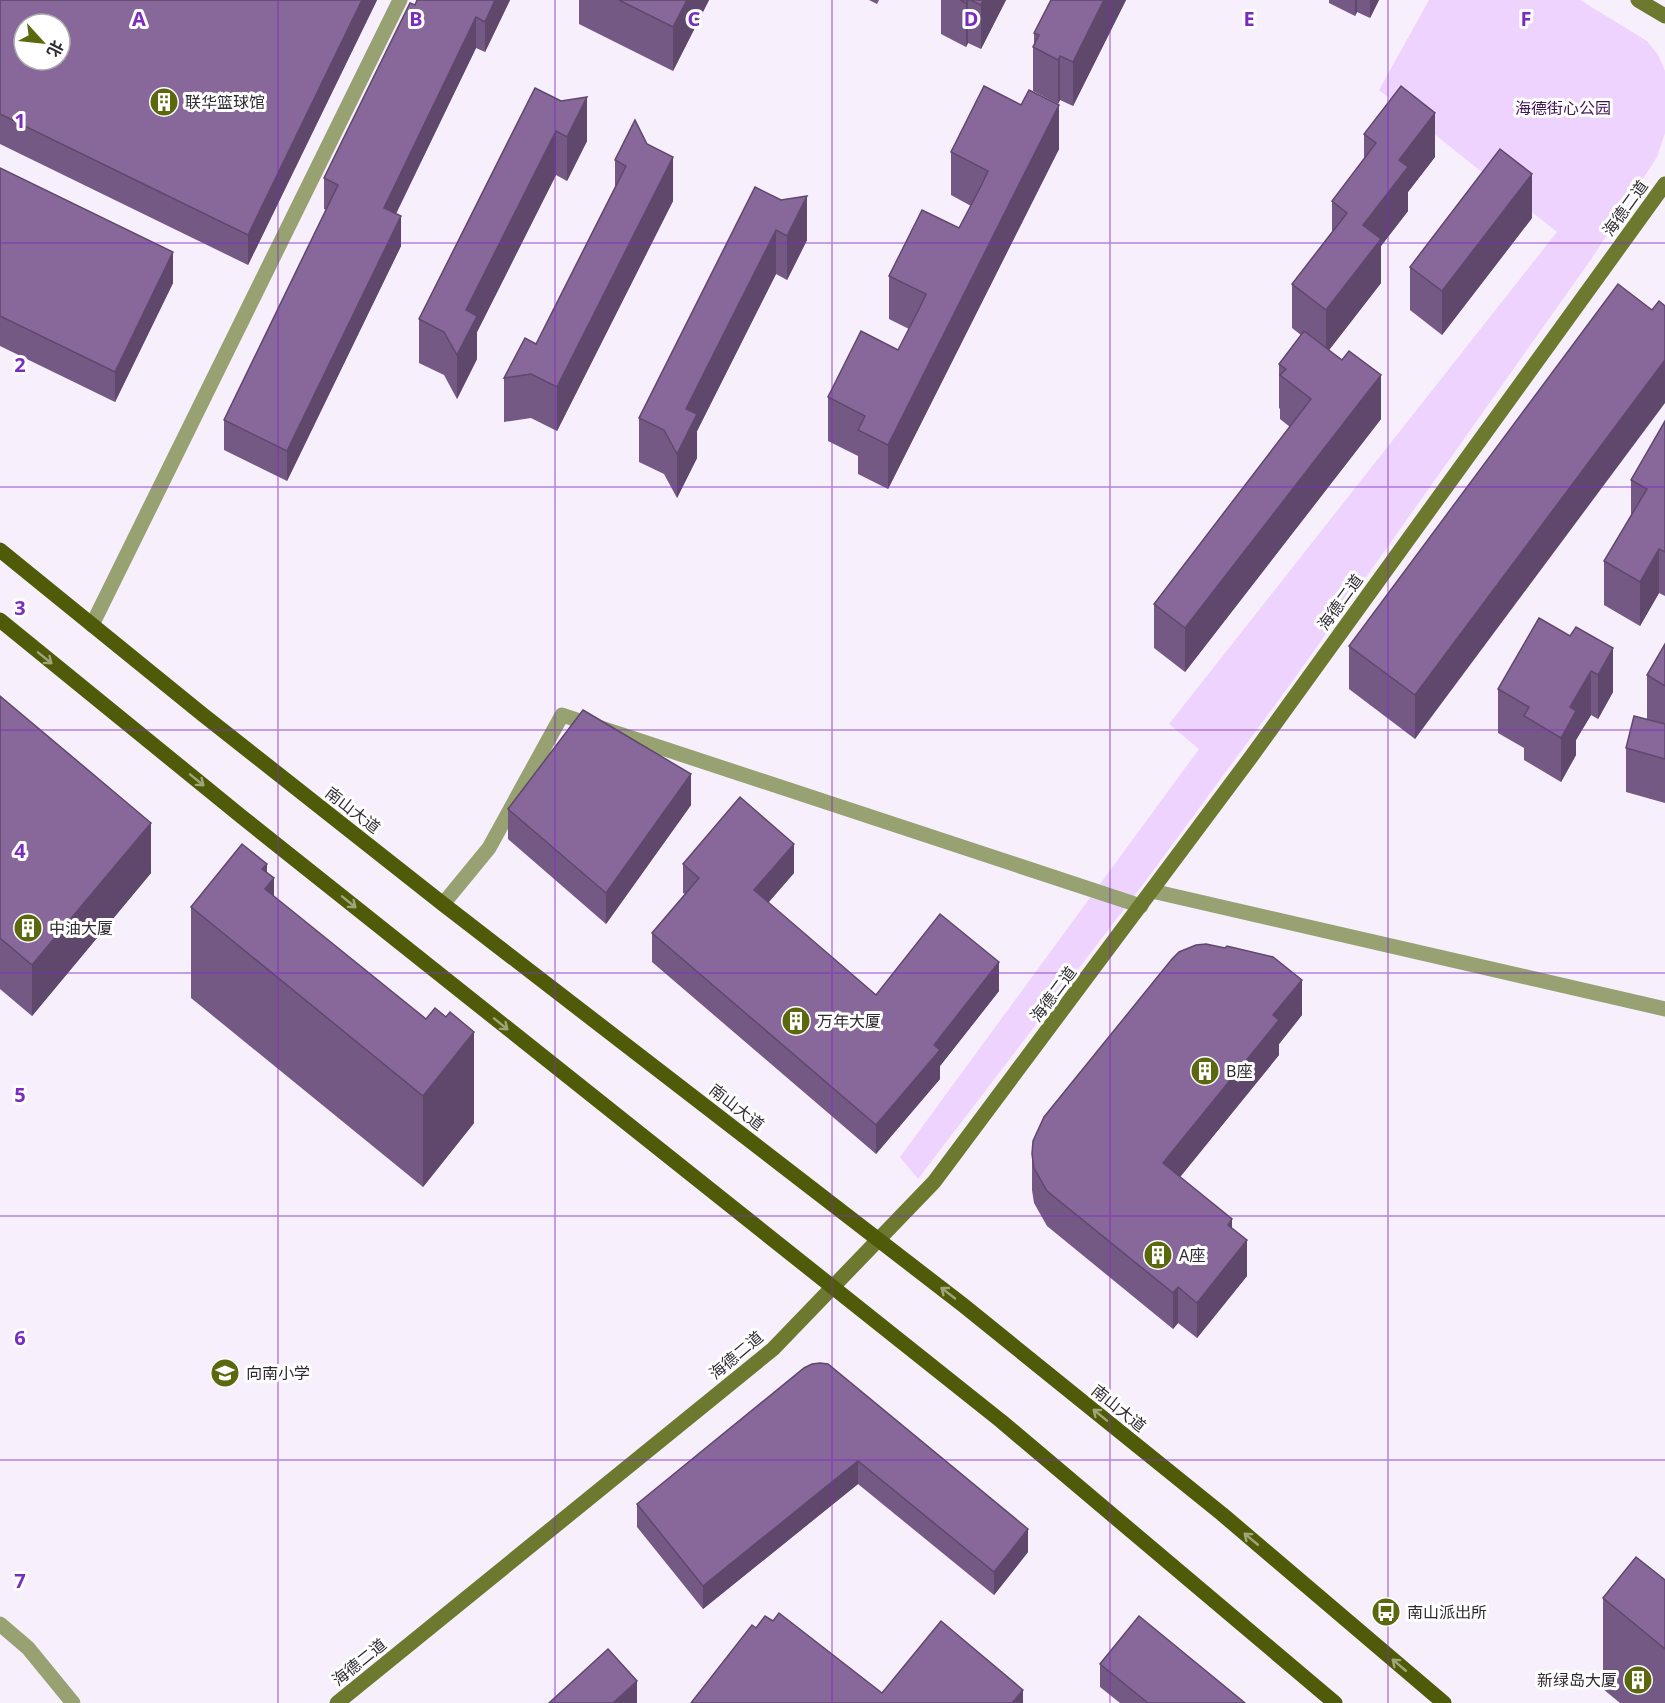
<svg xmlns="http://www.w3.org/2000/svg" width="1665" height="1703" viewBox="0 0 1665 1703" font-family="'Noto Sans','Noto Sans SC',sans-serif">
  <rect width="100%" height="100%" fill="#f7effc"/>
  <path fill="#eed3fe" d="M1429,0H1580L1647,41L1658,55L1665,71V133L1657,157L1592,258L1294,679L1147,879L918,1179L900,1157L1199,749L1169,724L1557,232L1379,90Z"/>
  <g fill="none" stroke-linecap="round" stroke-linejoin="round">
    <g stroke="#97a172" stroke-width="15">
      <path d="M92,625L400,0"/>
      <path d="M1152,891L1665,1009"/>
      <path d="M443,904L489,848L562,715L1141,906"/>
      <path d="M0,1624L28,1648L73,1703"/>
    </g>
    <g stroke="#6c792f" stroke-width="15">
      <path d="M1638,0L1665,16"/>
      <path d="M337,1703L773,1349L934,1182L1251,757L1665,184"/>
    </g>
    <g stroke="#505b09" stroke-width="15">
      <path d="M0,550L202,714L443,904L963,1305L1222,1514L1444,1703"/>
      <path d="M0,620L242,817L1001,1421L1335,1703"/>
    </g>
  </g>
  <g fill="#755985">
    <path d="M0,0H377L248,265L0,144Z"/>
    <path d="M510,0L485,52L476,48L396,214L401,246L287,481L224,450V420L326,210L324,209V178L415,5Z"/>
    <path d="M579,0H709L673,71L579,24Z"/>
    <path d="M869,0H879L877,4Z"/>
    <path d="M941,0H1006L981,49L968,43L966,47L941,34Z"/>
    <path d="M1051,0H1126L1073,106L1060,100L1058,104L1033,91V47L1034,44V33Z"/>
    <path d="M1329,0H1379L1370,18L1357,12L1355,16L1329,3Z"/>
    <path d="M535,88L587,141L567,181L556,175L477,332V359L457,399L444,375L419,363V319Z"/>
    <path d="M635,120L673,201L557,431L531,418L504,422V378L536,344L615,187V160Z"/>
    <path d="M1364,134L1435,157L1408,192V211L1381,246V283L1329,350L1381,419L1185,672L1154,648V604L1290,427L1280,419V409L1279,408V364L1301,335L1292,328V284L1332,233V201L1364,159Z"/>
    <path d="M1059,149L888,489L858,474V456L828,441V397L898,350L909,329L889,319V276L959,228L971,206L951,195V152Z"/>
    <path d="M0,168L173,283L115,402L0,346Z"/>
    <path d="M755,187L807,240L787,280L776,274L697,431V458L677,498L664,474L639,462V418Z"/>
    <path d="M1532,218L1442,335L1410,310V267Z"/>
    <path d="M1652,310L1415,739L1349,689V646Z"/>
    <path d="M1665,421V596L1659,593L1640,626L1604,605V561L1631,515V480Z"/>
    <path d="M1570,636L1613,692L1598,719L1591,715L1576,740V755L1561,782L1524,760V748L1498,733V689Z"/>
    <path d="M1665,644V803L1626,792V748L1649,720L1647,719V675Z"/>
    <path d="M0,696L151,873L32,1016L0,989Z"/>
    <path d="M691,805L606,924L508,839V809Z"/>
    <path d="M683,864L794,873L768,903L876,995L999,991L940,1066V1079L876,1154L652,962V933L685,894L683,893Z"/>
    <path d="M267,873L274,896L474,1123L423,1187L191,998V907Z"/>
    <path d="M1225,948L1302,1015L1279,1044V1055L1180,1177L1232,1228L1247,1276L1197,1338L1178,1323L1173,1329L1047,1226L1034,1203L1032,1190V1154Z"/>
    <path d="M804,1368L1028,1552L994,1595L858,1484L703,1609L637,1527V1504Z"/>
    <path d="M1665,1580V1703H1620L1603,1689V1598Z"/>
    <path d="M1100,1664L1245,1703H1120L1100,1687Z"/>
  </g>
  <g fill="#5f486c">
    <path d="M362,0H377L248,265V235Z"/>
    <path d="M495,0H510L485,52V22Z"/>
    <path d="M687,0H709L673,71V27Z"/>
    <path d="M968,0V43L966,47V3Z"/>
    <path d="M983,0H1006L981,49V5Z"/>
    <path d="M1104,0H1126L1073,106V62Z"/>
    <path d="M1355,0H1357V12L1355,16Z"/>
    <path d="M1370,0H1379L1370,18Z"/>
    <path d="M476,17V48L384,238V208Z"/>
    <path d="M1060,56V100L1058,104V60Z"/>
    <path d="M587,97V141L567,181V137Z"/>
    <path d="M1059,105V149L888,489V445Z"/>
    <path d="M1435,113V157L1408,192V211L1381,246V283L1326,354V310L1363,225L1399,160Z"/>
    <path d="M556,131V175L477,332V359L457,399V355L466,310Z"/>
    <path d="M673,157V201L557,431V387Z"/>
    <path d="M1532,174V218L1442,335V291Z"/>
    <path d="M807,196V240L787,280V236Z"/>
    <path d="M401,216V246L287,481V451Z"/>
    <path d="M776,230V274L697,431V458L677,498V454L686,409Z"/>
    <path d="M173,252V283L115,402V372Z"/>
    <path d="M1665,360V403L1415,739V695Z"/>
    <path d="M1381,375V419L1185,672V628Z"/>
    <path d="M1659,549V593L1640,626V582Z"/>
    <path d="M1613,648V692L1598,719V675Z"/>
    <path d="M1591,671V715L1576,740V755L1561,782V738L1570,707Z"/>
    <path d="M691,774V805L606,924V893Z"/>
    <path d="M151,823V873L32,1016V965Z"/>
    <path d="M794,844V873L754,919V890Z"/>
    <path d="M267,864V886L274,878V969L262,869Z"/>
    <path d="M999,962V991L940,1066V1079L876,1154V1125L934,1045Z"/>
    <path d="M1302,980V1015L1279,1044V1055L1163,1198V1163L1273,1015Z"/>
    <path d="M474,1032V1123L423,1187V1096Z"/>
    <path d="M1232,1219V1255L1228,1225Z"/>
    <path d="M1247,1240V1276L1197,1338V1303Z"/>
    <path d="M1178,1287V1323L1173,1329V1293Z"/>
    <path d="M858,1461V1484L703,1609V1586Z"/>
    <path d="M1028,1529V1552L994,1595V1572Z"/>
    <path d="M637,1681V1703H613Z"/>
    <path d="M1023,1690V1703H1012Z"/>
  </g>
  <g fill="#88679b" stroke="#5f486c" stroke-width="1.5" fill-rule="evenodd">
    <path d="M0,0H362L248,235L0,114ZM24,24H60V60H24Z"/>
    <path d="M417,0H495L485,22L476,17L384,208L401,216L287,451L224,420L338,185L324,178L410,3L415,5Z"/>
    <path d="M619,0H687L673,27Z"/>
    <path d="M960,0H968L966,3Z"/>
    <path d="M970,0H983L981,5Z"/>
    <path d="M1051,0H1104L1073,62L1060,56L1058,60L1033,47L1039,35L1034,33Z"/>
    <path d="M984,86L1021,105L1029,90L1059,105L888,445L858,430L865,416L828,397L861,331L898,350L919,309L926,294L889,276L922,210L959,228L981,186L988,171L951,152Z"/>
    <path d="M1401,86L1435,113L1399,160L1408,167L1363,225L1381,239L1326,310L1292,284L1347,213L1332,201L1376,143L1364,134Z"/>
    <path d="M535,88L561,101L587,97L567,137L556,131L466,310L477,316L457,355L444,332L419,319Z"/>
    <path d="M635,120L647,144L673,157L557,387L531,374L504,378L525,338L536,344L626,166L615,160Z"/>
    <path d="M1500,149L1532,174L1442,291L1410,267Z"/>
    <path d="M0,168L173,252L115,372L0,316Z"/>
    <path d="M755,187L781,200L807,196L787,236L776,230L686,409L697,414L677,454L664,430L639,418Z"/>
    <path d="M1618,284L1652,310L1659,301L1665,306V360L1415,695L1349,646Z"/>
    <path d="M1304,331L1342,360L1349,351L1381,375L1185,628L1154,604L1311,399L1280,375L1286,369L1279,364Z"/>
    <path d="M1665,421V552L1659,549L1640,582L1604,561L1647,489L1631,480Z"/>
    <path d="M1539,618L1570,636L1576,627L1613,648L1598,675L1591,671L1570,707L1576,711L1561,738L1524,716L1529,707L1498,689Z"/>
    <path d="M1665,644V686L1647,675Z"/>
    <path d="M0,696L151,823L32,965L0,938Z"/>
    <path d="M583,710L691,774L606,893L508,809Z"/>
    <path d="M1634,716L1665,724V759L1626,748Z"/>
    <path d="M740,797L794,844L754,890L876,995L940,914L999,962L934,1045L940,1050L876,1125L652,933L699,878L683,864Z"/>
    <path d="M242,844L267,864L262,869L274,878L265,889L426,1019L435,1008L446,1017L450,1012L474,1032L423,1096L191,907Z"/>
    <path d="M1206,944L1225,948L1227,946L1273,957L1302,980L1273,1015L1279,1020L1163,1163L1232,1219L1228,1225L1247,1240L1197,1303L1178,1287L1173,1293L1047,1191L1034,1168L1032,1154L1033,1141L1044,1117L1172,959L1179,952L1196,945Z"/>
    <path d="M820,1363L828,1364L1028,1529L994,1572L858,1461L703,1586L637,1504L804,1368L812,1364Z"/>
    <path d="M1636,1557L1665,1580V1649L1603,1598Z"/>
    <path d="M779,1613L882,1693L941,1621L1023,1690L1012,1703H691L752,1625L756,1628L765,1616L773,1621Z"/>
    <path d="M1139,1616L1245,1703H1148L1100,1664Z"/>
    <path d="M608,1649L637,1681L613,1703H549Z"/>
  </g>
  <defs><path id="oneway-shaft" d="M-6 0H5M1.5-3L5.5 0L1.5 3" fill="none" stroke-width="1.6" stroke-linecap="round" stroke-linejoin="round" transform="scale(1.5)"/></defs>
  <g stroke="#9fa578">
    <use href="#oneway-shaft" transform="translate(45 658) rotate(39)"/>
    <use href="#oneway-shaft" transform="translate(197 780) rotate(39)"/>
    <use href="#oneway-shaft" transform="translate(349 902) rotate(39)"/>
    <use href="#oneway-shaft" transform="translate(501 1024) rotate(39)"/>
    <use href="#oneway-shaft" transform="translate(948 1293) rotate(-142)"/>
    <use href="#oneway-shaft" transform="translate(1100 1415) rotate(-141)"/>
    <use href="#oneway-shaft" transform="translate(1251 1539) rotate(-140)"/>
    <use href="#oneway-shaft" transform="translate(1399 1665) rotate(-140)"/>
  </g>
  <path fill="none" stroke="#7b2cbf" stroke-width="1.5" stroke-opacity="0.55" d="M278,0V1703M555,0V1703M832,0V1703M1110,0V1703M1388,0V1703M0,243H1665M0,487H1665M0,730H1665M0,973H1665M0,1216H1665M0,1460H1665"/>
  <defs>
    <g id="building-disc" transform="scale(1.5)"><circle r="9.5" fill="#5b680e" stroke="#fff"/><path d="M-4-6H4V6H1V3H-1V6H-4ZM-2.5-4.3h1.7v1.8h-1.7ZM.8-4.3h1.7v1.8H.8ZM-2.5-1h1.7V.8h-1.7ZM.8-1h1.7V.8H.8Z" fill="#fff"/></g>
    <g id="school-disc" transform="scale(1.5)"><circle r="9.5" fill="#5b680e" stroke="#fff"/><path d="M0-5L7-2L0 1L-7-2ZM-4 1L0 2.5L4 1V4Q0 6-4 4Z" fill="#fff"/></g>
    <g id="bus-disc" transform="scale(1.5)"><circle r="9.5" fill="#5b680e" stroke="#fff"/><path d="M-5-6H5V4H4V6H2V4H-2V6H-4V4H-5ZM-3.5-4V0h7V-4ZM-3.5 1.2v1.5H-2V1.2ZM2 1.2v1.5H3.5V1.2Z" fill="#fff"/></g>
  </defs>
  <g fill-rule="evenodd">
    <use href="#building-disc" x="164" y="102"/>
    <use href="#building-disc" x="28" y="928"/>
    <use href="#building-disc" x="796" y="1021"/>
    <use href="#building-disc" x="1205" y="1071"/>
    <use href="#building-disc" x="1158" y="1255"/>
    <use href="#school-disc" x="225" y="1373"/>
    <use href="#bus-disc" x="1386" y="1612"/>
    <use href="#building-disc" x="1638" y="1680"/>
  </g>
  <g text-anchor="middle" stroke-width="6" stroke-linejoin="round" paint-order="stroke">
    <g font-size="16" fill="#2f2a32" stroke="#fff" text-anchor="start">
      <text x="185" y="108">联华篮球馆</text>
      <text x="49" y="934">中油大厦</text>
      <text x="817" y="1027">万年大厦</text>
      <text x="1226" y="1077">B座</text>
      <text x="1179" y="1261">A座</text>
      <text x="246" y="1379">向南小学</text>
      <text x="1407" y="1618">南山派出所</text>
      <text x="1617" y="1686" text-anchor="end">新绿岛大厦</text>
    </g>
    <g font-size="16" fill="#421557" stroke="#fff">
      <text x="1563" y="114">海德街心公园</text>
    </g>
    <g font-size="16" fill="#2f2a32" stroke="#fff">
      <text transform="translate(1625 208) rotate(-54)" y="6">海德二道</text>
      <text transform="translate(1340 602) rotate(-54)" y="6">海德二道</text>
      <text transform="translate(353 810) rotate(38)" y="6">南山大道</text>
      <text transform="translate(1053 994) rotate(-53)" y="6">海德二道</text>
      <text transform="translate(737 1107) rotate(38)" y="6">南山大道</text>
      <text transform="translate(736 1355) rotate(-40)" y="6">海德二道</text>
      <text transform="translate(1119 1408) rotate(39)" y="6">南山大道</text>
      <text transform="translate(359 1662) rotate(-39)" y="6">海德二道</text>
    </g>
  </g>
  <g font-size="20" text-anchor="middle" font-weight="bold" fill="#7b2cbf" stroke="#fff" stroke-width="6" stroke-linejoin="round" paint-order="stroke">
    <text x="139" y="26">A</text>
    <text x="416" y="26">B</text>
    <text x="694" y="26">C</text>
    <text x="971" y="26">D</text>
    <text x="1249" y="26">E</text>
    <text x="1526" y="26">F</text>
    <text x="20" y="128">1</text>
    <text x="20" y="372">2</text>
    <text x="20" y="615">3</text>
    <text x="20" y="858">4</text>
    <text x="20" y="1102">5</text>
    <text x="20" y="1345">6</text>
    <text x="20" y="1588">7</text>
  </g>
  <g transform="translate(42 42) rotate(117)"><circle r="28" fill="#ffffff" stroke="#acaaad" stroke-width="1.5"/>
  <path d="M0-4.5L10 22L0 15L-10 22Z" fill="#5b680e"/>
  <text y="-9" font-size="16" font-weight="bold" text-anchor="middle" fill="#2f2a32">北</text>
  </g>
</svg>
